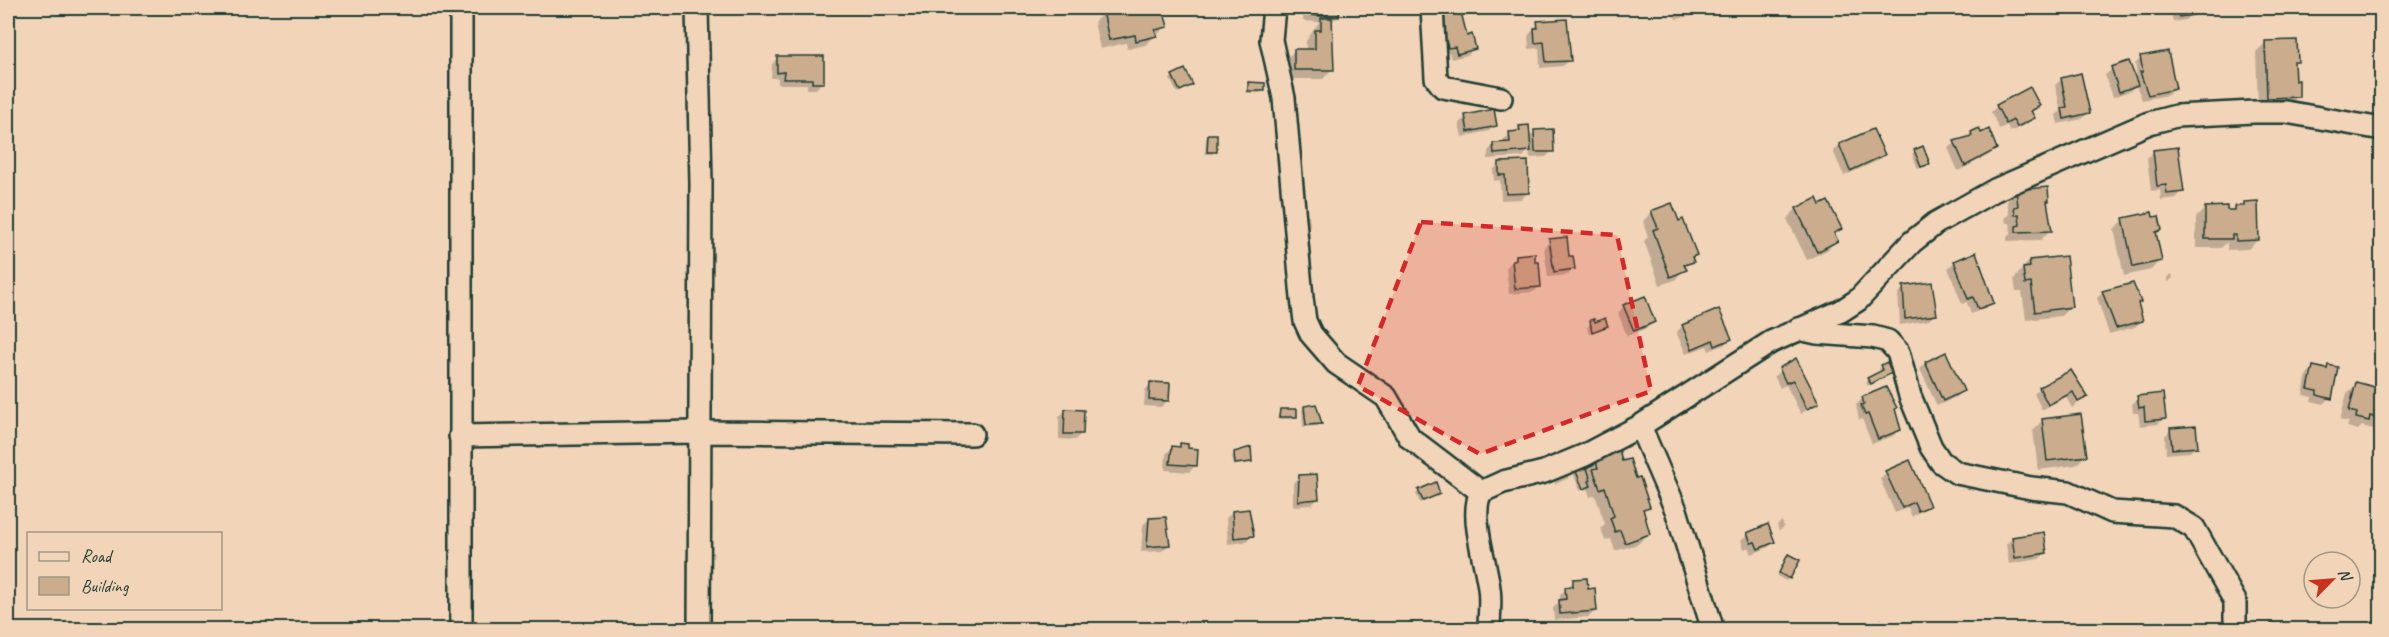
<svg xmlns="http://www.w3.org/2000/svg" width="2389" height="637" viewBox="0 0 2389 637" font-family="Caveat,sans-serif">
  <rect width="100%" height="100%" fill="#f2d5b9"/>
  <filter id="ink" filterUnits="userSpaceOnUse"><feTurbulence type="fractalNoise" baseFrequency=".0167" numOctaves="2"/><feDisplacementMap in="SourceGraphic" scale="12" xChannelSelector="R" yChannelSelector="G"/><feConvolveMatrix kernelMatrix="1 2 1 2 8 2 1 2 1" color-interpolation-filters="sRGB"/></filter>
  <g filter="url(#ink)">
    <g fill="#0003">
      <path d="M56,8H76V9L70,16H56Z"/>
      <path d="M1109,8H1162L1166,27L1145,45L1127,49L1126,43L1100,49L1094,22Z"/>
      <path d="M1304,8H1338V16L1331,23L1332,69L1323,79H1285V60L1294,51L1306,50V41L1319,22L1303,21Z"/>
      <path d="M1451,8H1459L1466,37L1474,48L1468,55L1451,59L1449,52L1442,54L1439,11Z"/>
      <path d="M1674,8H1722L1719,10L1676,19Z"/>
      <path d="M2170,8H2211L2208,11L2192,14L2185,20L2173,22Z"/>
      <path d="M1538,23L1569,60L1563,66L1540,68L1539,48L1529,49L1528,36Z"/>
      <path d="M2265,43L2296,61L2292,65L2293,82L2298,96L2288,106L2258,107L2256,52Z"/>
      <path d="M778,57L822,82L816,89H807V84H778V78H771L772,64Z"/>
      <path d="M2141,58L2174,88L2168,95L2142,100L2136,85L2130,91L2113,97L2105,75L2112,69L2134,80L2137,77L2135,64Z"/>
      <path d="M1173,77L1191,85L1177,93L1170,79Z"/>
      <path d="M2062,79L2088,113L2082,119L2058,124L2056,115L2061,111L2055,85Z"/>
      <path d="M1249,84L1263,91L1260,93H1246Z"/>
      <path d="M1997,106H2038L2031,113L2033,117L2027,124L2010,132L2007,125L1999,129L1991,112Z"/>
      <path d="M1466,117L1496,125L1489,131L1462,137L1459,123Z"/>
      <path d="M1520,127L1528,138L1535,132L1552,151L1546,157L1530,158L1529,150L1523,157L1488,159V151L1494,145L1504,144V139Z"/>
      <path d="M1872,131L1883,155L1877,161L1844,176L1833,151L1839,145Z"/>
      <path d="M1972,133L1981,135L1995,148L1989,155L1958,171L1948,148Z"/>
      <path d="M1208,135L1215,151L1212,154H1205L1206,138Z"/>
      <path d="M1915,151L1928,163L1926,166L1918,169L1912,154Z"/>
      <path d="M2153,152L2182,192L2176,198L2161,200L2160,190L2151,191L2147,158Z"/>
      <path d="M1499,164L1528,193L1521,199L1501,200L1500,180L1494,181L1493,170Z"/>
      <path d="M2017,192L2048,201L2046,203L2050,230L2041,240L2007,241V237L2011,233L2010,223H2006L2005,218L2009,214L2007,201Z"/>
      <path d="M1816,200L1819,207L1840,228L1833,235L1836,241L1827,250L1807,260L1787,219L1796,209Z"/>
      <path d="M2244,203L2258,240L2248,249L2227,250V242L2221,248H2196V218L2205,208L2232,211Z"/>
      <path d="M1652,212L1678,223L1695,255L1675,280L1660,285L1644,241L1648,237L1643,221Z"/>
      <path d="M1309,215L1310,227L1301,230L1302,216Z"/>
      <path d="M2124,220L2161,230L2155,236L2160,260L2151,270L2124,276L2114,229Z"/>
      <path d="M1550,241L1568,258L1574,268L1568,275L1548,277L1544,247Z"/>
      <path d="M1516,256L1540,286L1534,292L1509,294L1506,268Z"/>
      <path d="M2029,261L2070,307L2061,316L2026,320L2022,292H2016L2014,279Z"/>
      <path d="M1955,262L1992,302L1986,308L1971,314L1967,302L1962,304L1948,268Z"/>
      <path d="M2172,274L2173,278L2168,282L2167,277Z"/>
      <path d="M1904,288L1936,314L1929,320L1900,325L1898,294Z"/>
      <path d="M2103,292L2139,302L2137,304L2141,321L2135,327L2109,334L2097,298Z"/>
      <path d="M1624,306L1654,322L1647,328L1627,336L1618,313Z"/>
      <path d="M1591,321L1594,324L1607,325L1589,334L1587,328Z"/>
      <path d="M1683,326L1730,338L1724,345L1709,351L1707,346L1686,354L1676,332Z"/>
      <path d="M1795,360L1817,402L1801,414L1786,385L1780,388L1774,376Z"/>
      <path d="M1926,363L1962,391L1956,397L1937,406L1920,369Z"/>
      <path d="M1886,364L1888,375L1868,386L1866,381L1881,372L1879,369Z"/>
      <path d="M2329,367L2330,398L2324,404L2311,401L2312,397L2303,395L2307,374L2313,368L2325,370Z"/>
      <path d="M2071,372L2086,397L2072,408L2066,397L2042,410L2034,394L2040,388Z"/>
      <path d="M1151,384L1168,400L1161,407L1144,406L1145,390Z"/>
      <path d="M2357,384L2382,390V435L2373,433L2374,429L2362,426L2358,430L2347,427L2349,422L2340,420L2347,393Z"/>
      <path d="M1863,398L1893,409L1899,429L1893,436L1872,444L1862,419L1859,420L1856,405Z"/>
      <path d="M2138,398L2164,418L2158,424L2140,426L2138,413H2133L2132,404Z"/>
      <path d="M1304,407L1320,423L1318,426L1303,427L1302,410Z"/>
      <path d="M1280,410L1296,417L1293,419H1277Z"/>
      <path d="M1065,411L1081,434L1075,440L1059,439V417Z"/>
      <path d="M2042,421L2086,455L2076,465L2038,470L2033,430Z"/>
      <path d="M2171,429L2197,446L2190,452L2166,454L2165,436Z"/>
      <path d="M1186,445L1196,465L1189,472L1165,470L1166,454L1172,448Z"/>
      <path d="M1235,453L1251,462L1233,466L1232,456Z"/>
      <path d="M1595,459L1621,463L1635,480L1648,506L1642,512L1648,534L1638,544L1615,551L1611,539L1605,541L1601,528L1605,524L1595,495L1590,497L1587,488L1580,491L1571,468L1586,469Z"/>
      <path d="M1567,472L1569,478L1555,484L1553,478Z"/>
      <path d="M1886,473L1929,505L1912,517L1908,508L1895,513L1880,479Z"/>
      <path d="M1299,476L1318,498L1312,505L1293,506V483Z"/>
      <path d="M1419,491L1439,493L1420,503L1416,494Z"/>
      <path d="M1233,512L1252,536L1246,542L1228,544L1226,518Z"/>
      <path d="M1149,519L1169,545L1162,551L1141,552L1143,525Z"/>
      <path d="M1782,521L1784,527L1779,531L1777,525Z"/>
      <path d="M1748,534L1774,542L1767,548L1752,554L1749,547L1744,549L1741,540Z"/>
      <path d="M2013,538L2046,553L2039,559L2009,564L2006,544Z"/>
      <path d="M1786,559L1789,578L1786,581L1777,576Z"/>
      <path d="M1574,581L1587,591L1596,610L1589,617L1554,620L1553,608L1560,601V595Z"/>
      <path d="M1575,623L1577,626L1574,629L1567,630Z"/>
      <path d="M1515,627V630H1502L1504,628Z"/>
      <path d="M1648,627V630H1618Z"/>
    </g>
    <g fill="#cbad8d" stroke="#1f3d34" stroke-width="1.5">
      <path d="M1111,8H1163L1168,27L1155,30L1157,36L1136,41L1135,35L1109,40L1103,11Z"/>
      <path d="M1309,8H1340L1339,17L1309,15Z"/>
      <path d="M1444,8H1460L1467,36L1472,34L1476,49L1457,54L1455,47L1448,48L1446,40L1440,41L1438,9Z"/>
      <path d="M2177,8H2203L2192,9L2193,15L2179,17Z"/>
      <path d="M1321,18H1332L1334,70H1294V49H1315V30H1321Z"/>
      <path d="M1567,19L1571,61L1546,62L1544,42L1535,43L1534,28H1538L1537,21Z"/>
      <path d="M2297,40L2298,62H2294L2295,81L2299,80V97L2267,98L2265,41Z"/>
      <path d="M2168,51L2176,89L2148,95L2140,72H2143L2140,56Z"/>
      <path d="M777,56H824V83H812V79H783L784,72L777,73Z"/>
      <path d="M2129,61L2138,85L2119,92L2111,67Z"/>
      <path d="M1185,69L1193,85L1180,91L1172,75Z"/>
      <path d="M2081,73L2090,113L2064,119L2062,108L2067,107L2061,78Z"/>
      <path d="M1248,82L1265,83V91H1248Z"/>
      <path d="M2030,87L2040,106L2031,111L2035,118L2017,127L2013,120L2006,124L1996,105Z"/>
      <path d="M1494,109L1497,126L1468,132L1465,115Z"/>
      <path d="M1529,125L1531,151L1494,154L1493,143L1510,142L1509,132L1520,131L1519,126Z"/>
      <path d="M1979,128L1981,133L1989,129L1997,149L1965,166L1954,141L1972,136L1971,132Z"/>
      <path d="M1553,129L1554,152H1535L1534,130Z"/>
      <path d="M1873,129L1885,155L1850,171L1839,144Z"/>
      <path d="M1208,134H1217V152H1207Z"/>
      <path d="M1923,146L1930,164L1921,167L1914,150Z"/>
      <path d="M2178,147L2184,192L2167,194L2166,185L2157,186L2153,150Z"/>
      <path d="M1528,161L1529,193L1506,194L1505,175H1499V162Z"/>
      <path d="M2048,187L2049,201H2047L2052,231L2016,232V226L2020,225L2019,214L2015,215L2014,207L2018,206L2016,190Z"/>
      <path d="M1817,198L1820,205L1828,201L1842,229L1834,233L1838,241L1817,252L1796,208Z"/>
      <path d="M2258,201L2259,240L2236,241V235H2232V239H2205V207L2227,206V210H2235V206H2244V202Z"/>
      <path d="M1672,203L1679,221L1683,219L1697,255L1692,257L1694,262L1684,265L1687,270L1670,277L1653,230L1658,228L1651,211Z"/>
      <path d="M2152,212L2153,217L2159,216L2162,230L2156,232L2162,261L2133,267L2123,218Z"/>
      <path d="M1567,237L1569,256H1573L1575,269L1554,272L1549,239Z"/>
      <path d="M1976,252L1994,303L1978,309L1973,297L1968,299L1954,261Z"/>
      <path d="M1535,253V262H1539L1541,287L1515,289L1512,260H1516V255Z"/>
      <path d="M2066,256L2072,307L2035,312L2031,283L2025,284L2023,268L2030,267L2029,260Z"/>
      <path d="M1932,282L1937,315L1905,319L1903,286Z"/>
      <path d="M2133,283L2141,302L2138,303L2143,321L2116,328L2102,291Z"/>
      <path d="M1645,296L1655,322L1634,331L1623,305Z"/>
      <path d="M1719,309L1732,339L1715,346L1713,340L1692,349L1682,325Z"/>
      <path d="M1605,318L1608,326L1592,332L1590,320L1594,319L1595,322Z"/>
      <path d="M1946,352L1964,391L1943,401L1925,362Z"/>
      <path d="M1796,358L1819,403L1807,409L1793,380L1786,383L1779,368Z"/>
      <path d="M1887,362L1892,373L1871,384L1867,378L1883,370L1881,365Z"/>
      <path d="M2328,365L2338,367L2332,399L2317,395V391L2308,389L2313,366L2327,369Z"/>
      <path d="M2071,370L2088,397L2078,402L2073,392L2048,405L2039,387Z"/>
      <path d="M1150,382L1170,383L1169,401L1149,400Z"/>
      <path d="M2356,382L2382,389V419L2370,416L2369,421L2356,418L2357,413L2349,411Z"/>
      <path d="M1886,387L1897,408L1895,409L1901,430L1878,439L1868,414L1865,415L1861,405L1864,404L1862,397Z"/>
      <path d="M2163,393L2166,419L2145,421L2144,407L2139,408L2137,396Z"/>
      <path d="M1316,404L1322,424L1306,425L1304,406Z"/>
      <path d="M1065,409L1084,410L1083,434H1064Z"/>
      <path d="M1280,409H1297V417H1279Z"/>
      <path d="M2081,414L2087,456L2047,461L2042,419Z"/>
      <path d="M2196,426L2198,447L2172,449L2170,428Z"/>
      <path d="M1180,443L1188,444V448L1198,449L1197,466L1170,464L1172,446L1180,447Z"/>
      <path d="M1251,447L1252,462L1235,464L1234,452Z"/>
      <path d="M1619,449L1622,461L1630,459L1636,478L1640,477L1650,507L1643,509L1650,534L1625,543L1620,530L1615,532L1610,518L1614,516L1605,487L1600,489L1593,469L1598,468L1595,458Z"/>
      <path d="M1584,460L1591,480L1589,481L1591,486L1583,489L1573,464Z"/>
      <path d="M1910,460L1930,506L1918,511L1914,502L1902,508L1885,471Z"/>
      <path d="M1317,474L1319,499L1298,501L1299,475Z"/>
      <path d="M1436,482L1440,494L1423,501L1418,490Z"/>
      <path d="M1249,509L1254,536L1234,538L1232,511Z"/>
      <path d="M1166,517L1170,545L1147,547L1149,518Z"/>
      <path d="M1768,524L1775,542L1758,549L1755,542L1751,543L1747,533Z"/>
      <path d="M2044,532L2047,553L2015,558L2012,537Z"/>
      <path d="M1788,554L1800,560L1790,579L1779,573Z"/>
      <path d="M1587,578L1588,589L1595,588L1597,611L1560,614L1559,600L1566,599L1565,587L1573,586V579Z"/>
      <path d="M1881,620L1898,630H1880L1877,626Z"/>
      <path d="M2271,623L2287,625V630H2270Z"/>
    </g>
    <g fill="none" stroke-linecap="round" stroke-linejoin="round">
      <g stroke="#1f3d34" stroke-width="26">
        <g id="minor">
          <path d="M697,8L701,183L699,630"/>
          <path d="M1274,8L1271,40L1284,98L1302,298L1305,321L1311,334L1336,363L1386,397L1410,438L1481,492"/>
          <path d="M1432,8L1436,78L1443,87L1501,98"/>
          <path d="M1798,329L1817,333L1873,337L1888,341L1898,352L1910,396L1931,447L1941,462L1957,473L2031,488L2068,492L2112,512L2174,516L2194,528L2235,601V630"/>
          <path d="M1640,426L1676,510L1713,630"/>
          <path d="M460,436L698,432L972,434"/>
          <path d="M461,630V8"/>
          <path d="M1489,630C1489,616 1491,601 1489,588C1486,562 1469,515 1481,492L1503,482L1544,472L1585,455L1640,426L1771,342L1841,311L1858,300L1912,242L1936,223L1995,190L2149,123L2176,116L2254,112H2286L2382,129"/>
        </g>
      </g>
      <use href="#minor" stroke="#f2d5b9" stroke-width="21"/>
    </g>
  </g>
  <path fill="#d62828" fill-opacity="0.2" stroke="#d62828" stroke-width="4.5" stroke-dasharray="12 8" stroke-linejoin="round" d="M1421,222L1617,235L1651,391L1480,454L1358,386Z"/>
  <rect width="2389" height="637" fill="none" stroke="#f2d5b9" stroke-width="30"/>
  <rect x="15" y="15" width="2359" height="607" fill="none" stroke="#1f3d34" stroke-width="2" filter="url(#ink)"/>
  <rect x="27" y="532" width="195" height="78" fill="#f2d5b9" stroke="#9e9884" stroke-width="1.5"/>
  <rect x="39" y="552" width="30" height="9" fill="#f2d5b9" stroke="#9e9884" stroke-width="1.5"/>
  <text x="81" y="562" font-size="18" fill="#1f3d34">Road</text>
  <rect x="39" y="577" width="30" height="18" fill="#cbad8d" stroke="#9e9884" stroke-width="1.5"/>
  <text x="81" y="592" font-size="18" fill="#1f3d34">Building</text>
  <g transform="translate(2332 580) rotate(65)"><circle r="28" fill="#f2d5b9" stroke="#9e9884" stroke-width="1.5"/>
  <path d="M0-4.5L10 22L0 15L-10 22Z" fill="#c8321e"/>
  <text y="-9" font-size="16" font-weight="bold" text-anchor="middle" fill="#1f3d34">N</text>
  </g>
</svg>
